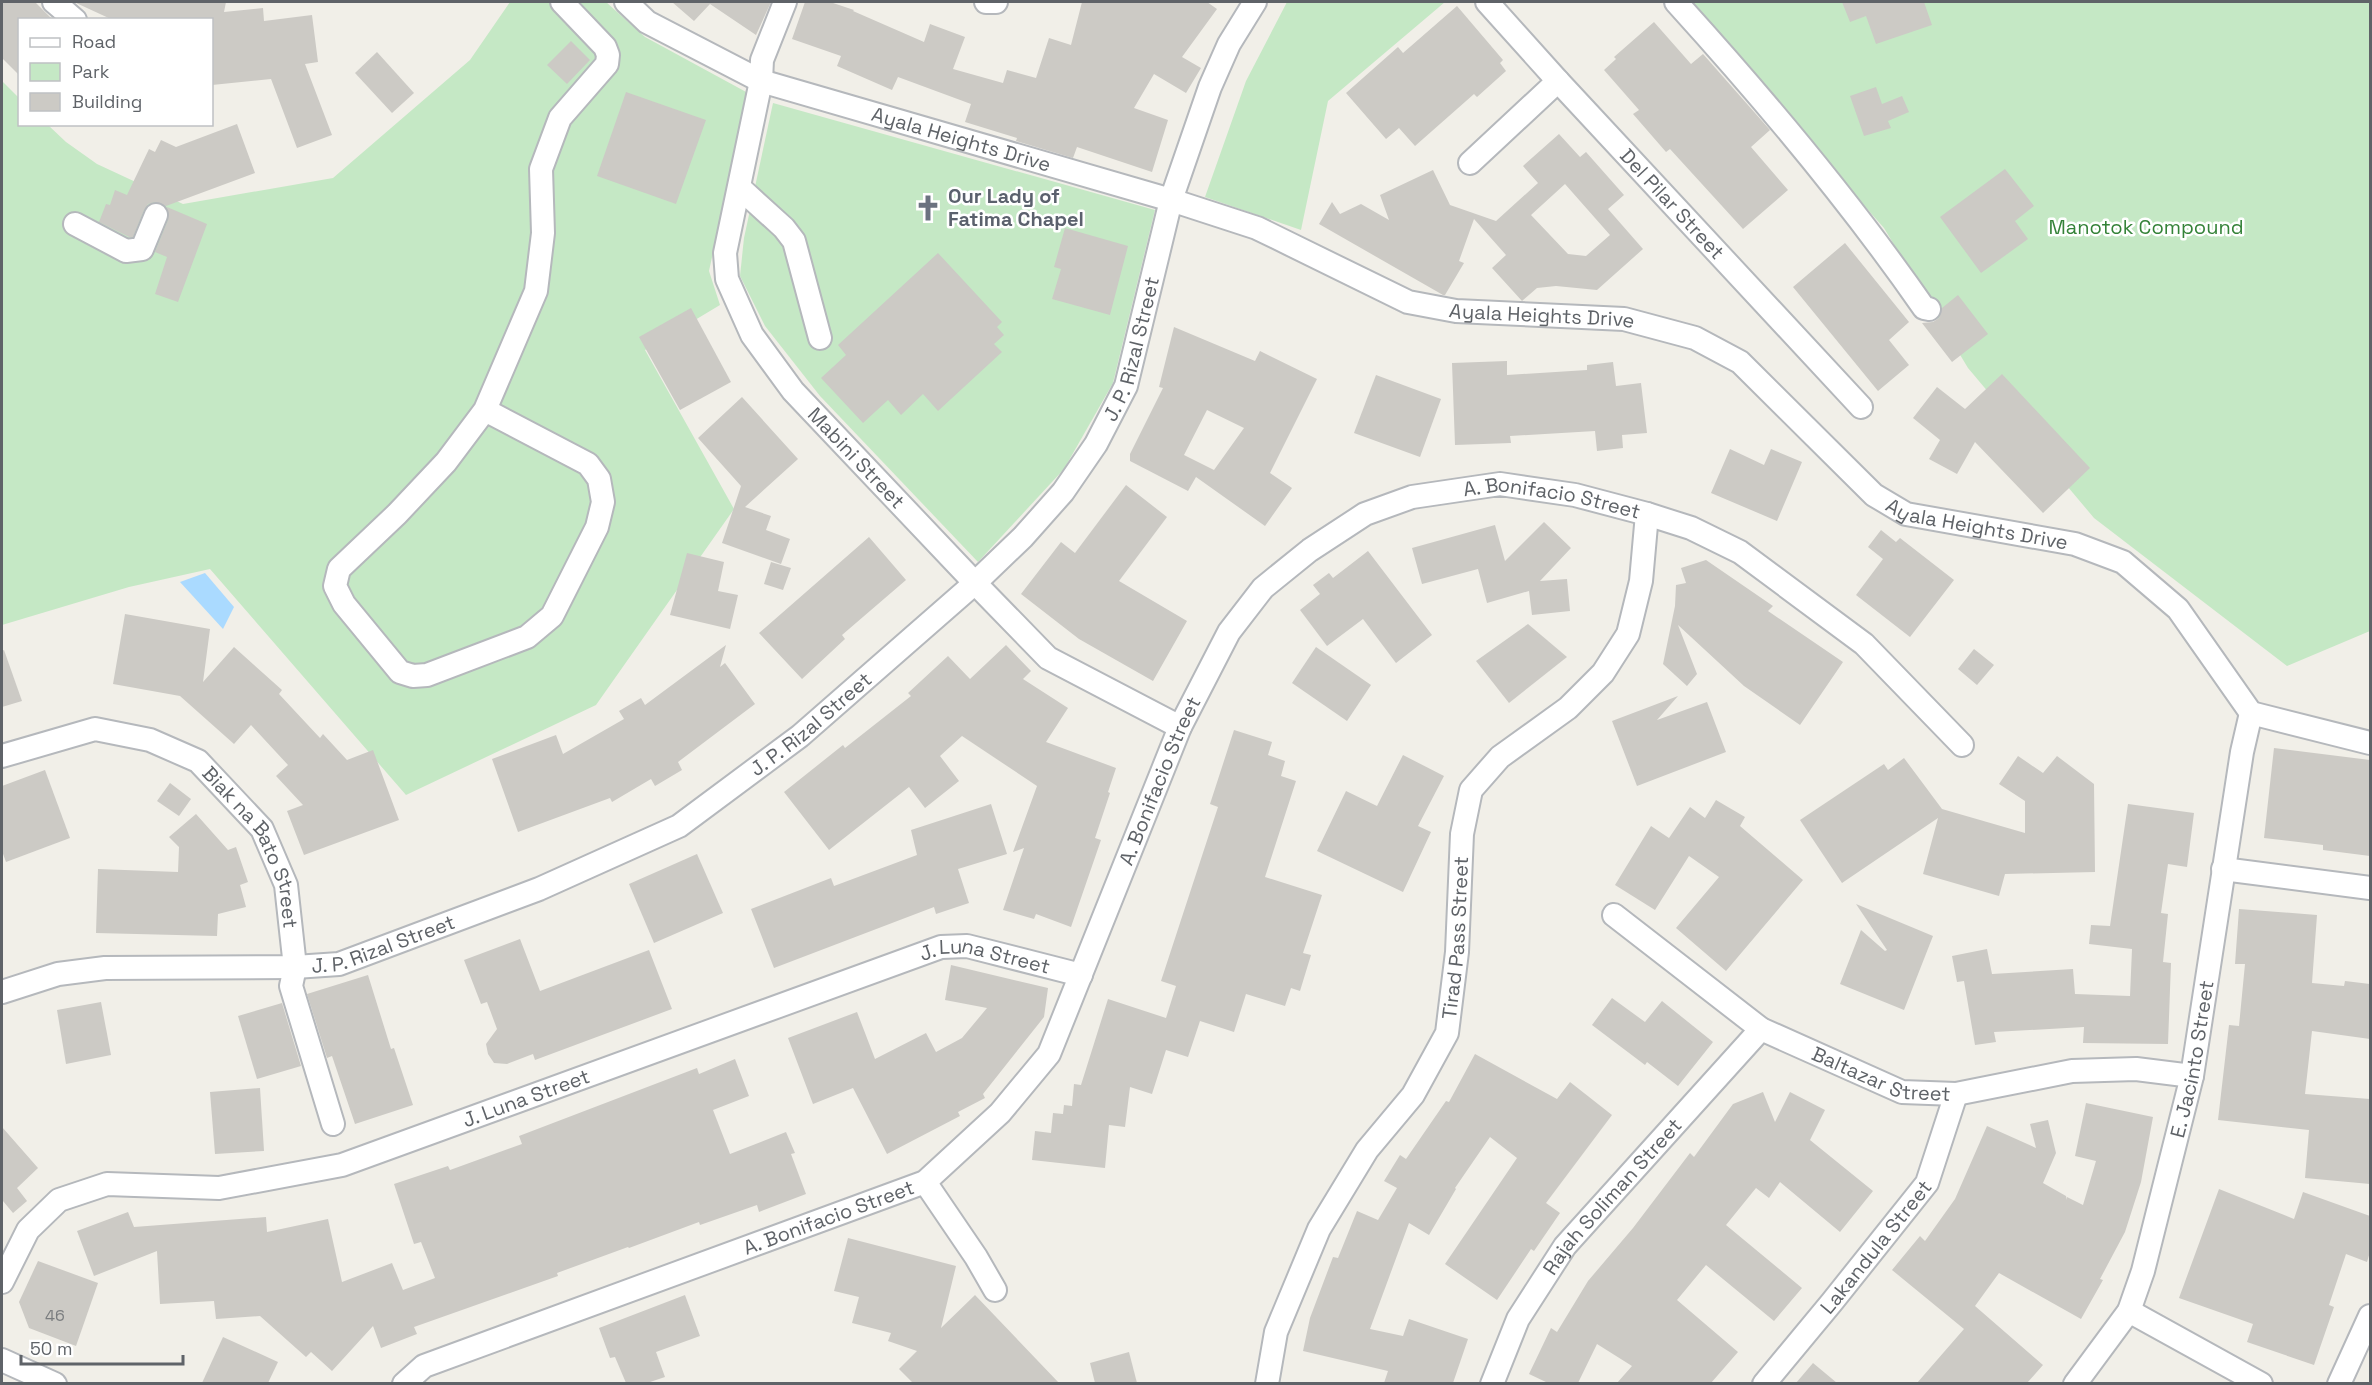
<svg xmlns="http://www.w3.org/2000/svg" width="2372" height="1385" viewBox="0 0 2372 1385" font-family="'Space Grotesk',sans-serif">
  <rect width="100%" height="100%" fill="#f1efe8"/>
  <g fill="#c5e8c5">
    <path d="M510,2H606L645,37L748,93L709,271L720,305L645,350L734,509L596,705L406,795L210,569L129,587L2,625V81L19,98L20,124L48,125L66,142L97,164L183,204L333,178L470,60Z"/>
    <path d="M1287,2H1445L1328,101L1301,230L1205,197L1246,81Z"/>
    <path d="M1691,2H2370V631L2287,666L2094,518L1968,368L1884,228L1797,130Z"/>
    <path d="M773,103L1155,210L1113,383L1064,469L978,562L820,396L765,326L740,276L744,238Z"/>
  </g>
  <path fill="#aadaff" d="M205,573L234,607L223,629L180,582Z"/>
  <g fill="#cccac5" fill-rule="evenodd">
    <path d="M2,2H35L53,20H20V76L2,58Z"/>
    <path d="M74,2H226L224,12L263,8L264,21L312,15L318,62L305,64L332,135L297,148L271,79L212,85V20H113Z"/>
    <path d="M672,2H771L756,35L710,4L694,21Z"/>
    <path d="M805,2H830L854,10L853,11L924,42L930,24L965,37L953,69L1003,83L1007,70L1036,78L1049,38L1071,45L1082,2H1207L1217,9L1182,57L1201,68L1186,93L1154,74L1134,108L1168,120L1152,172L1077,147L1073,158L1016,141L1017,138L965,122L971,104L898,77L892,90L837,66L841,56L792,39Z"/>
    <path d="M1842,2H1924L1932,25L1876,44L1866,16L1850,22Z"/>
    <path d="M1457,6L1503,60L1500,63L1506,71L1477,97L1474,94L1415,146L1399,128L1386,139L1346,93L1398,47L1403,53Z"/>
    <path d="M1654,22L1691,64L1703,54L1770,130L1751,147L1788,190L1743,229L1670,149L1666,152L1633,114L1639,110L1604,70L1616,59L1614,57Z"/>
    <path d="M571,41L590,60L567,84L547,65Z"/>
    <path d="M377,52L414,93L392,113L355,73Z"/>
    <path d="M1876,87L1882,104L1902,96L1909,112L1888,121L1891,128L1864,136L1850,96Z"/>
    <path d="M626,92L706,120L676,204L597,176Z"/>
    <path d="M237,124L255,173L166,206L155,202L148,204L144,210L133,237H129L99,222L106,204L110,205L115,190L127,195L149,149L155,152L161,140L176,147Z"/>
    <path d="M1559,134L1580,157L1586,152L1624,195L1608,209L1643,249L1597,290L1556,286L1537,288L1522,301L1492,268L1506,255L1474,219L1459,261L1464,263L1445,295H1443L1319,224L1332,202L1340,214L1361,204L1389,220L1380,195L1433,170L1450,205L1496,221L1538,183L1523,166ZM1565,184L1610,235L1586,256L1568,254L1531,215Z"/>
    <path d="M2005,169L2034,206L2015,221L2028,239L1981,273L1940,217Z"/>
    <path d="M167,207L207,224L178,302L155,294L167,257L155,252L168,220Z"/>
    <path d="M1065,228L1128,246L1110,315L1052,299L1061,269L1054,267Z"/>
    <path d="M1845,243L1909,322L1889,340L1909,365L1878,391L1793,287Z"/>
    <path d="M938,253L1002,322L997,327L1004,335L994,344L1002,352L938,411L923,394L901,415L888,400L863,423L821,378L846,355L838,345Z"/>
    <path d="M1958,295L1988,334L1952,362L1922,323L1933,322L1939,318L1942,308Z"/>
    <path d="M691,308L731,382L680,410L639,337Z"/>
    <path d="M1174,327L1255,361L1260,351L1317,379L1270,473L1292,488L1265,526L1196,477L1188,491L1130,461V454L1163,388L1159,387ZM1207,410L1244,428L1214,470L1184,455Z"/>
    <path d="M1507,361V375L1587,370V365L1613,362L1616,386L1641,383L1647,433L1622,435L1623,448L1597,451L1595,431L1510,436L1511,443L1455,445L1452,363Z"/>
    <path d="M2002,374L2090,468L2043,513L1975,442L1957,474L1929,459L1940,440L1913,418L1937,387L1965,409Z"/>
    <path d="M1376,375L1441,399L1420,457L1354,433Z"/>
    <path d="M742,397L798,459L745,507L771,516L766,530L790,539L781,564L722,543L741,486L698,438Z"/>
    <path d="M1730,449L1764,465L1771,449L1802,462L1777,521L1711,493Z"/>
    <path d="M1126,485L1167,517L1119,581L1187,621L1153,681L1079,639L1021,594L1061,542L1075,553Z"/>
    <path d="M1544,522L1571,548L1540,581L1567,579L1570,611L1532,615L1529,591L1487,603L1478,569L1422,584L1412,548L1495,525L1505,561Z"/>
    <path d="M1881,530L1896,542L1900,538L1954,580L1910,637L1856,595L1883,559L1868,547Z"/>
    <path d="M869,537L906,580L842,635L845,639L802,679L759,633Z"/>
    <path d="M1368,551L1432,635L1396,663L1363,619L1327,646L1300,610L1320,594L1313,585L1329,573L1333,578Z"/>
    <path d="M687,553L724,562L718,591L738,595L730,629L670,615Z"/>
    <path d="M1706,560L1773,606L1768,611L1843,662L1800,725L1744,686L1678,625L1697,674L1687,686L1663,664L1675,606L1676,585L1686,583L1681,568Z"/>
    <path d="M771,562L791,568L783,590L764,584Z"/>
    <path d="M125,614L210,629L203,682L234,647L282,690L279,694L320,738L323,734L347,760L373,750L399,820L304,855L287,811L303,805L276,776L288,765L251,725L234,744L180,696L113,684Z"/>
    <path d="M1528,624L1567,657L1509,703L1476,661Z"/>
    <path d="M726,645L720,667L725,663L755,704L678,762L682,770L655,786L651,779L612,802L610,798L518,832L492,759L556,735L563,754L624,719L619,711L641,698L645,705Z"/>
    <path d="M1006,645L1031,671L1023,679L1068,708L1046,742L1116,768L1108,792L1110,793L1095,838L1101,840L1071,927L1036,914L1034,919L1003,910L1024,848L1013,852L1037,786L962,736L940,756L959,781L925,808L909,787L829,850L784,792L843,745L845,748L911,696L908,693L948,656L970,679Z"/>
    <path d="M1316,647L1371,685L1347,721L1292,683Z"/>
    <path d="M1974,649L1994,665L1977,685L1958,669Z"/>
    <path d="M4,650L22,701L2,707V651Z"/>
    <path d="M1678,696L1657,720L1707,702L1726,752L1637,786L1612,721Z"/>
    <path d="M1234,730L1272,742L1268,755L1285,761L1281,776L1296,781L1265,877L1322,895L1303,953L1311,955L1300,991L1291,988L1285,1006L1246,994L1234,1032L1200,1021L1188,1057L1166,1050L1152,1094L1130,1087L1125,1127L1109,1125L1105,1168L1032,1160L1035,1131L1051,1133L1053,1113L1063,1114L1064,1105L1072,1106L1074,1084L1081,1085L1108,999L1166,1018L1176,986L1161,981L1218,807L1210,804Z"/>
    <path d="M2274,748L2370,760V856L2323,850V845L2264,838Z"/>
    <path d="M1403,755L1444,776L1418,826L1431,832L1403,892L1317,851L1346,791L1377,806Z"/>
    <path d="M2018,756L2043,773L2057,756L2094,784L2095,872L2005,874L1999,896L1923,874L1938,818L1842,883L1800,820L1884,764L1888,770L1904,758L1942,809L2025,833V801L1999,784Z"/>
    <path d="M45,770L70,838L6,862L2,851V786Z"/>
    <path d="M170,783L191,799L179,816L157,801Z"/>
    <path d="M1716,800L1745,817L1740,826L1803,880L1726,971L1676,928L1719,877L1689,856L1655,910L1615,885L1651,826L1669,838L1690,807L1705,818Z"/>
    <path d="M991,804L1007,854L958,869L969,903L936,914L934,907L774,968L751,909L831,878L834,886L917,855L911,830Z"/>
    <path d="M2128,804L2194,813L2187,867L2168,864L2161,913L2168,914L2163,962L2171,963L2168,1044L2083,1043L2084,1027L1994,1032L1996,1042L1975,1045L1964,981L1957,982L1952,956L1987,949L1992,974L2073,969L2075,994L2130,996L2132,949L2089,944L2091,925L2110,926Z"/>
    <path d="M196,814L228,850L236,847L248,882L240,885L246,907L218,914L217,936L96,933L98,869L178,872L179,847L169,837Z"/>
    <path d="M697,854L723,913L654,943L629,884Z"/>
    <path d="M1856,904L1933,936L1904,1010L1840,984L1861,930L1885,951L1887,950Z"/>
    <path d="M2239,909L2317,915L2312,983L2344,986L2345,981L2370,984V1039L2312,1031L2305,1094L2370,1099V1184L2305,1178L2309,1130L2218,1120L2229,1025L2239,1026L2245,964H2235Z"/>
    <path d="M520,939L540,991L649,950L672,1009L535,1060L533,1054L507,1064L494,1063L488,1054L486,1044L497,1029L487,1002L481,1004L464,960Z"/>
    <path d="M951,965L1048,988L1044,1017L983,1094L985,1098L958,1112L960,1116L887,1154L853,1088L813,1104L788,1038L857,1012L875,1059L926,1033L936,1052L962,1038L987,1008L945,1000Z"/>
    <path d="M368,975L391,1049L394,1048L413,1105L355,1124L332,1056L327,1058L307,994Z"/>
    <path d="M1612,998L1645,1022L1662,1001L1713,1042L1678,1086L1647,1062L1645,1065L1592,1025Z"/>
    <path d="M101,1002L111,1055L66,1064L57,1010Z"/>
    <path d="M282,1003L301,1066L257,1079L238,1016Z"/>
    <path d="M1475,1054L1557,1099L1570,1082L1612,1115L1546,1203L1560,1213L1534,1251L1531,1249L1497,1300L1445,1264L1517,1158L1490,1137L1455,1188L1456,1189L1429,1235L1409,1223L1370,1329L1403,1336L1409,1319L1468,1339L1453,1383H1384L1388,1371L1303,1351L1310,1318L1333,1257L1338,1258L1357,1211L1378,1220L1397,1188L1384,1181L1400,1155L1406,1159L1446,1101L1449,1102Z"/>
    <path d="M735,1059L749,1096L713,1110L730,1154L786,1132L795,1153L791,1154L806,1194L759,1212L757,1205L700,1225L699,1222L629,1248L628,1247L557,1273L558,1276L414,1327L417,1334L381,1348L373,1326L332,1371L311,1352L306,1357L260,1316L216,1319L214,1301L160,1304L157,1251L94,1276L77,1231L128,1212L134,1227L266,1217L267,1232L328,1219L342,1282L392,1263L403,1290L435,1278L421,1242L414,1244L394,1184L448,1166L450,1170L522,1144L519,1136L697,1068L699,1074Z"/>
    <path d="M260,1088L264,1151L215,1154L210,1092Z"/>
    <path d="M1763,1092L1775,1122L1790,1092L1825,1110L1810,1140L1873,1191L1840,1232L1780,1182L1769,1198L1756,1188L1726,1225L1802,1288L1774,1321L1706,1265L1677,1300L1738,1352L1711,1383H1617L1632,1366L1597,1344L1578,1383H1548L1529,1374L1551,1328L1557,1332L1588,1281L1633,1228L1690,1153L1694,1157L1733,1104Z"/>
    <path d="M2086,1103L2153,1117L2141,1182L2125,1232L2100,1279L2103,1280L2081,1319L1999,1273L1975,1306L2043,1365L2027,1383H1917L1964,1329L1892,1270L1920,1236L1925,1241L1955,1199L1987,1126L2036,1148L2030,1124L2048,1120L2056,1153L2043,1183L2066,1196L2067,1200V1197L2083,1205L2096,1161L2075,1156Z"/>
    <path d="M2,1127L38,1168L17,1188L27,1201L13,1213L3,1201L2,1202Z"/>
    <path d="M2219,1189L2294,1219L2303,1192L2370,1216V1252L2367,1262L2346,1254L2329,1305L2334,1307L2314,1365L2247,1342L2253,1324L2179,1298Z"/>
    <path d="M848,1238L956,1266L941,1328L975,1295L1059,1383H913L899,1369L917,1351L888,1341L891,1333L852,1323L859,1297L834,1291Z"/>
    <path d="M38,1261L98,1283L76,1346L29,1328L19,1302Z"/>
    <path d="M685,1295L700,1336L656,1352L665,1377L647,1383H626L615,1357L610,1358L599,1328Z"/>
    <path d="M223,1337L278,1362L268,1383H202Z"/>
    <path d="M1129,1352L1137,1383H1095L1090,1363Z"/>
    <path d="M1813,1363L1837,1383H1796Z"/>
  </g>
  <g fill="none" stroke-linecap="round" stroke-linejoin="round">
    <g stroke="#b5b8bc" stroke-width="26">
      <g id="minor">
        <path d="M54,2L75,20"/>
        <path id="s1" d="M626,2L647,22L761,81L1171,200L1257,228L1408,302L1456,311L1624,319L1695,338L1740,362L1874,495L1906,514L2075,544L2123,562L2178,609L2251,713L2370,743"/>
        <path id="s2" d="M785,2L762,60L761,81L725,253L727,279L752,335L793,391L975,583L1048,658L1180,727"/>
        <path d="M986,2H996"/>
        <path id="s3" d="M1487,2L1558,81L1861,407"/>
        <path d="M1676,2C1764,99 1849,200 1924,308L1929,309"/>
        <path d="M1470,163L1558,81"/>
        <path d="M740,188L784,228L794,241L820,338"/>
        <path d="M75,224L126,251L142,249L156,215"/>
        <path d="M485,410L588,464L599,479L603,502L597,527L552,616L527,637L427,675L413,676L400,672L344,604L335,586L339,569L397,514L446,462L485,410L536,291L543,233L541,169L560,118L607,64L608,55L605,47L562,2"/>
        <path id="s4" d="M2,756L95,729L150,740L198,761L262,829L286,885L295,967L291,986L333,1124"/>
        <path d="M2223,869L2370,888"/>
        <path id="s5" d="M1614,915L1761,1029L1902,1092L1956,1094L2072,1071L2136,1069L2192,1076"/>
        <path id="s6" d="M2,992L58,974L105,968L295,967L339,964L539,889L679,826L800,736L975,583L1023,537L1063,492L1096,444L1126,386L1171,200L1210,87L1229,44L1255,2"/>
        <path d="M925,1182L976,1257L995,1290"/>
        <path id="s7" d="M2,1282L28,1230L59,1200L107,1184L219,1188L342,1165L941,947L967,946L1081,975"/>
        <path d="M2129,1311L2261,1384"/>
        <path d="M2,1360L55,1384"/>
        <path id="s8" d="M404,1384L424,1366L925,1182L1000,1113L1049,1054L1180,727L1229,632L1263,588L1310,550L1365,514L1412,497L1500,484L1575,495L1647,514L1691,528L1740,552L1864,644L1962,745"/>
        <path id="s9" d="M1267,1384L1276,1332L1319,1229L1367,1150L1413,1095L1447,1033L1457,952L1462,834L1471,790L1500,757L1568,708L1603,673L1628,634L1641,581L1647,514"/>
        <path id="s10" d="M1492,1384L1518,1319L1565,1246L1761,1029"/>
        <path id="s11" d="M1764,1384L1832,1302L1927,1183L1956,1094"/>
        <path id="s12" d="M2075,1384L2129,1311L2143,1271L2192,1076L2242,752L2251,713"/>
        <path d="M2339,1384L2370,1316"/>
      </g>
    </g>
    <use href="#minor" stroke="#fff" stroke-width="22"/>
  </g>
  <defs>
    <g id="church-bare" transform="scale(2.07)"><path d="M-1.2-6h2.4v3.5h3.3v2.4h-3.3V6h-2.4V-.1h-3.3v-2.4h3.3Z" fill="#6b7280" stroke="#fff" stroke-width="2.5" paint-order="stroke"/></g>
  </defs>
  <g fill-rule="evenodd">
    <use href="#church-bare" x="928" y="208"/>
  </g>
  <g text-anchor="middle" stroke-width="5" stroke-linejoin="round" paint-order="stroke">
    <g font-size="16" fill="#7a7d7f">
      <text x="55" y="1321">46</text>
    </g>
    <g font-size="20" fill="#5f6368" stroke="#fff">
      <text dy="7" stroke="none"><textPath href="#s1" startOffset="366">Ayala Heights Drive</textPath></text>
      <text dy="7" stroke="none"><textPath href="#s3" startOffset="274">Del Pilar Street</textPath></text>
      <text dy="7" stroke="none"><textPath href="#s1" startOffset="978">Ayala Heights Drive</textPath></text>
      <text dy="7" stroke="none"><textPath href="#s6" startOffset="1378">J. P. Rizal Street</textPath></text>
      <text dy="7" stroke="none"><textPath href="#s2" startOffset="508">Mabini Street</textPath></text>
      <text dy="7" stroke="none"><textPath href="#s8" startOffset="1572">A. Bonifacio Street</textPath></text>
      <text dy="7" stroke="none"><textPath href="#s1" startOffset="1482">Ayala Heights Drive</textPath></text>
      <text dy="7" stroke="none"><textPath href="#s6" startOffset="874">J. P. Rizal Street</textPath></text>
      <text dy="7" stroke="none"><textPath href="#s8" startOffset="1034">A. Bonifacio Street</textPath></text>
      <text dy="7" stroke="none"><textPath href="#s4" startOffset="310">Biak na Bato Street</textPath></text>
      <text dy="7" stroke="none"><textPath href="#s9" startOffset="495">Tirad Pass Street</textPath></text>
      <text dy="7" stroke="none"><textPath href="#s6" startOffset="388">J. P. Rizal Street</textPath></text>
      <text dy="7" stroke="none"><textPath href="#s7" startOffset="1071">J. Luna Street</textPath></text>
      <text dy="7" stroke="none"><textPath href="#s12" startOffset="351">E. Jacinto Street</textPath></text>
      <text dy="7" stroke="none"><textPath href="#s5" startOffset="316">Baltazar Street</textPath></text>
      <text dy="7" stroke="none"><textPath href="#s7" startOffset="585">J. Luna Street</textPath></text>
      <text dy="7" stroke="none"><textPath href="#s10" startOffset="225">Rajah Soliman Street</textPath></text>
      <text dy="7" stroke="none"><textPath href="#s8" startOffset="458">A. Bonifacio Street</textPath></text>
      <text dy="7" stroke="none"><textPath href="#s11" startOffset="177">Lakandula Street</textPath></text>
    </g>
    <g font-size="20" font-weight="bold" fill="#5b616d" stroke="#fff" text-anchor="start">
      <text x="948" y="203">Our Lady of<tspan x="948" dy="23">Fatima Chapel</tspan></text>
    </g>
    <g font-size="20" fill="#348238" stroke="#fff">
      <text x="2146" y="234">Manotok Compound</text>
    </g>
  </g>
  <rect width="2372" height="1385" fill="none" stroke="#5f6368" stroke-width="6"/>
  <rect x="18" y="18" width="195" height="108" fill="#ffffff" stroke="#bfc1c3" stroke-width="1.5"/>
  <rect x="30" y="38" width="30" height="9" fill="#ffffff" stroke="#bfc1c3" stroke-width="1.5"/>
  <text x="72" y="48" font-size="18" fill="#5f6368">Road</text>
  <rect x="30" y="63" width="30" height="18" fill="#c5e8c5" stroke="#bfc1c3" stroke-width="1.5"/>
  <text x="72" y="78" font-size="18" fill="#5f6368">Park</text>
  <rect x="30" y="93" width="30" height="18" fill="#cccac5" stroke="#bfc1c3" stroke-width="1.5"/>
  <text x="72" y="108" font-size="18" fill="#5f6368">Building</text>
  <path d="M21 1355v9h162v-9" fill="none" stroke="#5f6368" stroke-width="3"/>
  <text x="30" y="1355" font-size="18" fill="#5f6368" stroke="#ffffff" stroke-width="4.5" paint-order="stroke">50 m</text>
</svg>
